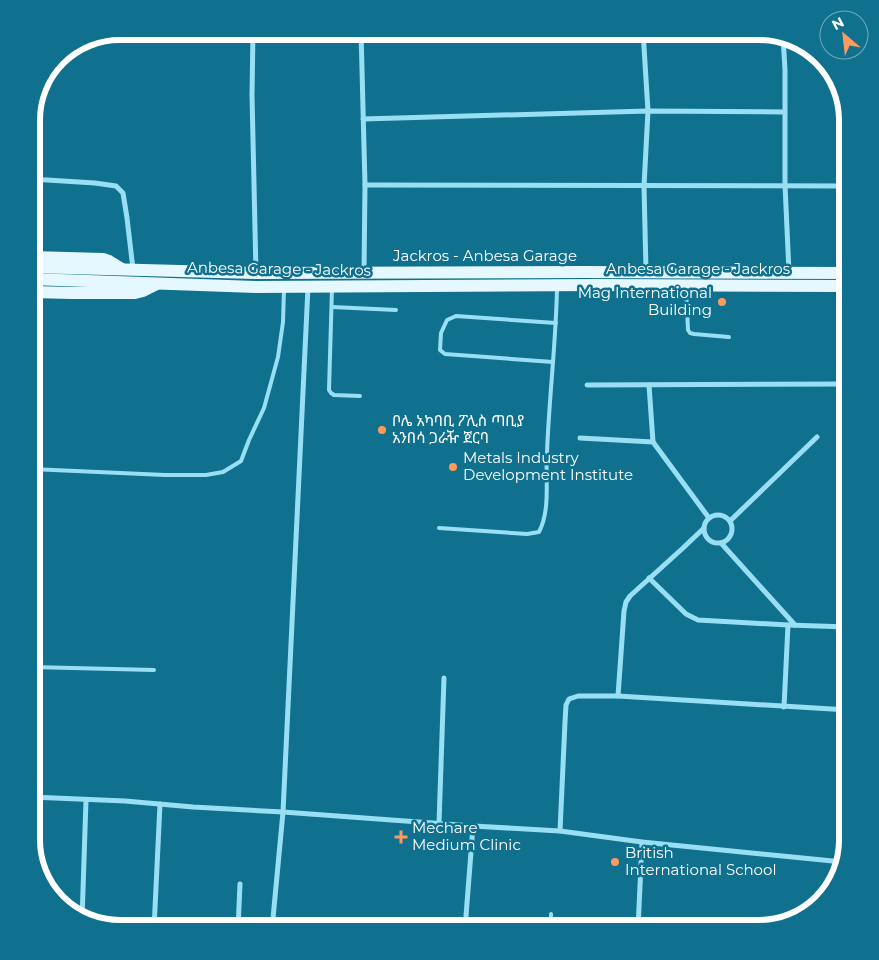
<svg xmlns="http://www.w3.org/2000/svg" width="879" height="960" viewBox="0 0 879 960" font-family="Montserrat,'Noto Sans Ethiopic',sans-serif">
  <rect width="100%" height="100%" fill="#10718f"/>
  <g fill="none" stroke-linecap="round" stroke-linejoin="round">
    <g stroke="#99dff3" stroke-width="4">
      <path d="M82,50V45"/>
      <path d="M332,288L329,390L331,393L334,395L360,396"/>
      <path d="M686,288L688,330L690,333L694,334L729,337"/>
      <path d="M332,307L396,310"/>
      <path d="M553,362L445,354L440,350L441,333L447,320L456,316L556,323"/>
      <path d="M31,469L165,475H206L223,472L241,461L249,440L264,408L278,357L283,322L284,289"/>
      <path d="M439,528L527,534L539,532C551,509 545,477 547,453C549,398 556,343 557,288"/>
      <path d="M31,667L154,670"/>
      <path d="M551,929V914"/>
    </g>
    <g stroke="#99dff3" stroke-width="5">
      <path d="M253,31L252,95L256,273"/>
      <path d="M361,31L365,185L364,273"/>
      <path d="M643,31L648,111L644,186L646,271"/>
      <path d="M783,36L785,70V185L789,272"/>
      <path d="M363,119L648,111L785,112"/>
      <path d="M31,179L95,183L116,186L123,193L127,218L133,269"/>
      <path d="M365,185L848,186"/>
      <path d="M587,385L848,384"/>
      <path d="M649,385L653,442L709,518"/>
      <path d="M580,438L653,442"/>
      <circle cx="718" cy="529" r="14"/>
      <path d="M730,521L817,437"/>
      <path d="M721,543L795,625"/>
      <path d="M649,578L686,614L698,620L788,625L848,627"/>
      <path d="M618,696L624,611L626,602L630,596L683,548L704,528"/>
      <path d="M784,707L788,625"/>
      <path d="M31,797L125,801L193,807L283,812L473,826L560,831L642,842L843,862"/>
      <path d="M439,823L444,678"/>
      <path d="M560,831L565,722L566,705L569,699L578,696H618L848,710"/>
      <path d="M82,920L86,800"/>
      <path d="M154,929L160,804"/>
      <path d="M238,929L240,884"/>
      <path d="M272,929L283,812L308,287"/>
      <path d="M465,929L473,826"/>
      <path d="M638,929L642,842"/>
    </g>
    <g stroke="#e5f7ff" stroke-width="12">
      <path d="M31,257L103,259L109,261L122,269"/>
      <path d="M31,267L255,273L584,272L848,273"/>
      <path d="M31,279L256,287L597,285L848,286"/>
      <path d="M31,292L72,293H135L143,291L157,284"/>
    </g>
  </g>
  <g fill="#ff9a5b" stroke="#10718f" stroke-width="2">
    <circle cx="722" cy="302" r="5"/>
    <circle cx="382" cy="430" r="5"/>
    <circle cx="453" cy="467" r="5"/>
    <path d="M398.5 829.5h5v5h5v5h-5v5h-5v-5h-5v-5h5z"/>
    <circle cx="615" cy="862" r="5"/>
  </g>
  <g text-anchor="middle" stroke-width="5" stroke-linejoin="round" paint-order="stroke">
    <g font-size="15" fill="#fff" stroke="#10718f">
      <text x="485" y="261">Jackros - Anbesa Garage</text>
      <text transform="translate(279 269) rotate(1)" y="5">Anbesa Garage - Jackros</text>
      <text x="698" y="274">Anbesa Garage - Jackros</text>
    </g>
    <g font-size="15" fill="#fff" stroke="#10718f" text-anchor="start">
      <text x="712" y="298" text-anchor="end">Mag International<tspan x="712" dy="17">Building</tspan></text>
      <text x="392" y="426">ቦሌ አካባቢ ፖሊስ ጣቢያ<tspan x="392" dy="17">አንበሳ ጋራዥ ጀርባ</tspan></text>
      <text x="463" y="463">Metals Industry<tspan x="463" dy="17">Development Institute</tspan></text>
      <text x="412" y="833">Mechare<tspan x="412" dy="17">Medium Clinic</tspan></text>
      <text x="625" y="858">British<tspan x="625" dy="17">International School</tspan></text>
    </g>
  </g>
  <path d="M0 0H879V960H0ZM120 40H759A80 80 0 0 1 839 120V840A80 80 0 0 1 759 920H120A80 80 0 0 1 40 840V120A80 80 0 0 1 120 40Z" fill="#10718f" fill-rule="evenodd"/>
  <path fill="none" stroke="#fff" stroke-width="6" d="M120 40H759A80 80 0 0 1 839 120V840A80 80 0 0 1 759 920H120A80 80 0 0 1 40 840V120A80 80 0 0 1 120 40Z"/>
  <g transform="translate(844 35) rotate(332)"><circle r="24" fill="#10718f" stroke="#70aabc"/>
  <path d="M0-4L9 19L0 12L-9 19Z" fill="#ff9a5b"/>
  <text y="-8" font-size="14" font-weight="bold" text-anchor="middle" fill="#ffffff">N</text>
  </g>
</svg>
